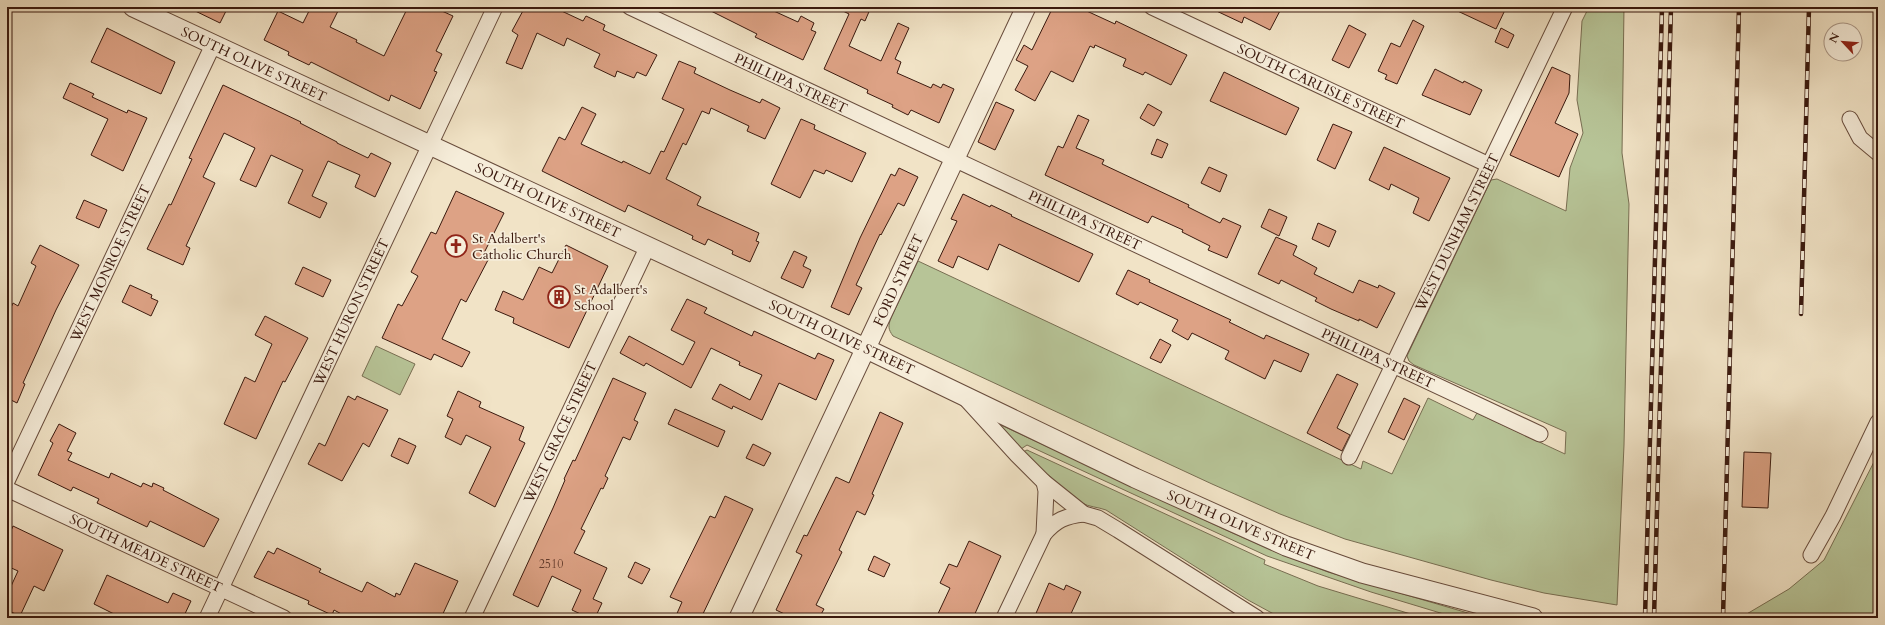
<svg xmlns="http://www.w3.org/2000/svg" width="1885" height="625" viewBox="0 0 1885 625" font-family="Cardo,serif">
  <rect width="100%" height="100%" fill="#f1e3c6"/>
  <filter id="stains"><feTurbulence type="fractalNoise" baseFrequency=".005" numOctaves="4"/><feColorMatrix values="0 0 0 0 .2 0 0 0 0 .09 0 0 0 0 .02 0 0 0 .5 -.17"/></filter>
  <radialGradient id="worn" r=".72"><stop offset=".6" stop-color="#630" stop-opacity="0"/><stop offset="1" stop-color="#630" stop-opacity=".3"/></radialGradient>
  <g fill="#b7c497" stroke="#786e52">
    <path d="M1589,7H1624L1622,153L1629,204L1624,445L1617,605L1544,593L1491,580L1345,539L1280,514L1212,484L893,336C888,329 888,326 891,318L918,261L1361,469L1363,461L1392,474L1428,398L1473,420L1477,413L1565,454L1566,432L1414,365L1409,361L1407,356L1491,180L1497,179L1566,211L1570,168L1583,133L1577,100L1582,21Z"/>
    <path d="M376,346L415,364L400,395L362,376Z"/>
    <path d="M1001,425L1226,530L1283,555L1328,572L1485,618H1457L1371,592L1267,556L1027,445L1021,449L1000,426Z"/>
    <path d="M1027,450L1265,560L1264,564L1318,586L1424,618H1281L1248,600L1106,510C1098,507 1089,507 1082,503C1060,491 1041,470 1023,452Z"/>
    <path d="M1878,454V618H1744L1745,615L1789,589L1824,560Z"/>
  </g>
  <g fill="#dda285" stroke="#3a190e">
    <path d="M187,7H228L220,23Z"/>
    <path d="M311,7H340L330,27L357,40L356,42L384,56L408,7H433L453,16L436,51L442,54L434,71L437,72L420,109L391,95L389,101L311,62L309,65L288,55L289,52L264,40L278,11L303,23Z"/>
    <path d="M525,7H553L583,21L586,16L605,25L603,30L657,55L646,76L637,72L634,78L617,71L615,77L594,67L600,54L567,38L564,46L537,33L522,69L506,63L518,35L512,31Z"/>
    <path d="M703,7H765L798,22L801,16L814,23L811,30L816,32L803,60L755,37L757,34Z"/>
    <path d="M835,7H871L865,21L861,19L849,46L881,61L898,23L909,28L895,59L901,62L897,73L931,88L933,84L941,88L943,84L954,89L939,123L911,110L908,115L892,107L893,105L867,93L868,90L824,69L849,14Z"/>
    <path d="M1053,7H1078L1115,24L1116,21L1187,55L1171,85L1145,72L1143,75L1123,66L1126,59L1095,45L1094,48L1090,46L1073,82L1051,71L1035,101L1015,90L1028,66L1016,60L1024,45L1032,50Z"/>
    <path d="M1208,7H1282L1270,30L1244,17L1242,23Z"/>
    <path d="M1449,7H1498L1505,10L1496,29Z"/>
    <path d="M1413,20L1424,26L1397,84L1385,79L1387,75L1378,71L1391,43L1400,47Z"/>
    <path d="M1349,25L1366,34L1349,68L1332,60Z"/>
    <path d="M107,28L175,62L161,94L91,62Z"/>
    <path d="M1501,28L1514,35L1508,48L1495,42Z"/>
    <path d="M679,61L696,68L694,73L730,90L760,103L762,99L780,108L765,139L747,131L749,126L711,108L709,114L702,111L686,145L683,143L666,179L701,197L697,205L759,233L756,241L759,242L750,262L732,254L733,251L708,239L705,245L692,239L693,236L628,205L625,212L542,171L559,137L565,140L582,107L596,114L581,144L622,163L623,161L650,174L661,151L664,152L684,109L662,99Z"/>
    <path d="M1552,67L1570,75L1569,93L1555,123L1578,134L1559,177L1510,155Z"/>
    <path d="M1435,69L1463,83L1464,81L1482,90L1470,115L1422,95Z"/>
    <path d="M1224,72L1299,108L1286,135L1210,101Z"/>
    <path d="M70,83L94,94L92,97L127,113L128,110L147,118L123,171L91,155L108,119L63,98Z"/>
    <path d="M223,85L301,122L300,123L337,142V143L368,158L371,153L391,163L375,197L355,187L360,175L328,161L312,196L327,203L320,218L288,203L303,170L271,155L256,187L240,180L255,148L224,133L203,177L215,183L186,246L190,248L183,265L147,249L169,204L171,205L192,159L189,158Z"/>
    <path d="M996,102L1014,110L995,150L978,142Z"/>
    <path d="M1148,104L1162,112L1154,126L1140,118Z"/>
    <path d="M1078,115L1089,120L1076,148L1104,160L1102,164L1189,205L1188,207L1220,223L1223,218L1241,226L1227,258L1208,250L1210,246L1182,232L1183,230L1152,216L1148,223L1045,175L1058,146L1063,148Z"/>
    <path d="M801,119L815,125L814,129L866,153L852,182L826,170L824,174L814,170L800,198L771,184Z"/>
    <path d="M1333,124L1352,132L1335,169L1317,160Z"/>
    <path d="M1157,139L1168,144L1162,158L1151,154Z"/>
    <path d="M1384,147L1450,178L1429,221L1413,213L1419,198L1391,184L1389,190L1369,180Z"/>
    <path d="M1209,167L1227,175L1220,192L1201,183Z"/>
    <path d="M899,168L918,177L904,206L898,203L881,235L880,234L856,285L862,288L849,315L831,307L860,238L891,174L895,176Z"/>
    <path d="M456,191L504,213L482,257L488,260L466,302L461,299L442,339L470,352L462,367L434,354L431,360L382,338L398,304L402,306L418,276L411,272L431,232L436,234Z"/>
    <path d="M963,194L990,207L991,205L1012,215L1011,216L1093,254L1079,282L999,244L988,270L958,256L953,268L938,261L957,221L951,219Z"/>
    <path d="M84,200L107,210L99,228L76,218Z"/>
    <path d="M1269,209L1287,217L1279,236L1261,227Z"/>
    <path d="M1318,223L1336,231L1329,247L1312,239Z"/>
    <path d="M1276,237L1297,246L1293,255L1317,268L1314,274L1353,293L1359,280L1378,288L1379,285L1395,293L1377,328L1359,319V321L1331,309L1315,301L1317,298L1281,280L1279,284L1258,274Z"/>
    <path d="M40,245L79,265L56,310L23,383L25,384L17,403L7,398V317L13,303L18,306L36,266L31,263Z"/>
    <path d="M566,245L608,266L569,348L513,323L514,318L495,310L503,291L523,300L539,267L552,273Z"/>
    <path d="M794,251L807,257L803,266L811,270L803,288L781,278Z"/>
    <path d="M303,267L331,280L323,297L295,284Z"/>
    <path d="M1128,270L1150,280L1149,282L1231,320L1229,322L1264,339L1266,335L1309,354L1301,372L1274,360L1265,379L1225,359L1229,351L1192,333L1188,340L1172,331L1178,320L1140,302L1138,305L1116,294Z"/>
    <path d="M130,285L152,295L151,298L158,301L151,316L122,302Z"/>
    <path d="M687,299L707,308L704,313L752,336L754,331L815,359L818,353L834,360L816,400L779,383L762,420L733,406L732,409L712,399L720,384L750,400L762,375L739,365L740,362L711,348L691,388L646,363L644,366L620,353L629,336L683,365L695,342L671,330Z"/>
    <path d="M265,316L308,338L285,382L283,381L256,439L224,424L245,377L255,382L272,344L255,335Z"/>
    <path d="M1160,339L1171,345L1161,363L1150,358Z"/>
    <path d="M1337,374L1358,384L1337,428L1350,435L1342,451L1307,433Z"/>
    <path d="M613,378L646,393L634,420L638,422L630,440L623,437L605,476L608,478L603,489L601,488L581,529L585,531L574,553L607,568L593,599L602,603L595,618H589L572,610L581,590L552,576L538,607L513,595L553,508L565,480L564,479L573,460L575,461Z"/>
    <path d="M458,391L481,402L479,407L524,427L519,440L525,443L495,507L469,493L491,447L466,435L461,445L445,437L453,419L447,416Z"/>
    <path d="M348,396L355,400L357,396L388,410L369,447L363,443L342,481L308,464L319,443L325,446Z"/>
    <path d="M1404,398L1420,406L1404,440L1388,432Z"/>
    <path d="M675,409L725,431L718,447L668,424Z"/>
    <path d="M880,412L903,423L872,494L874,495L865,515L857,511L839,550L842,552L816,605L824,609L819,618H793L776,610L802,555L796,552L804,535L807,536L836,477L849,483Z"/>
    <path d="M59,424L76,433L67,451L72,453L68,460L109,478L111,473L141,487L143,483L152,487L153,483L164,488L163,490L219,519L204,547L150,521L147,527L97,503L99,499L73,487L71,491L38,475L53,443L50,441Z"/>
    <path d="M399,438L416,446L408,464L391,456Z"/>
    <path d="M753,444L771,453L764,466L746,458Z"/>
    <path d="M1744,452L1771,453L1768,508L1742,507Z"/>
    <path d="M725,496L753,509L701,618H675L682,602L670,597L710,516L715,518Z"/>
    <path d="M13,526L63,550L44,591L34,586L20,616L7,610V595L18,571L7,566V540Z"/>
    <path d="M969,541L1001,556L973,618H936L950,588L940,583L949,564L957,567Z"/>
    <path d="M277,548L321,569L319,572L362,592L367,582L395,597L396,593L400,595L415,563L458,581L441,618H349L334,610L332,615L308,604L309,601L254,577L268,551L274,554Z"/>
    <path d="M874,556L890,564L884,577L868,570Z"/>
    <path d="M635,562L650,569L642,584L628,577Z"/>
    <path d="M107,575L168,603L173,593L191,601L183,618H122L94,604Z"/>
    <path d="M1049,583L1064,590L1066,585L1081,592L1069,618H1034Z"/>
  </g>
  <g fill="none" stroke-linecap="round" stroke-linejoin="round">
    <g stroke="#684c3c" stroke-width="17">
      <g id="minor">
        <path d="M630,7L1540,434"/>
        <path d="M1152,7L1489,165"/>
        <path d="M1850,119L1860,138L1878,153"/>
        <path d="M966,399L1017,455L1044,482L1084,514L1098,518L1118,530L1257,618"/>
        <path d="M1349,457L1565,7"/>
        <path d="M7,481L213,45"/>
        <path d="M7,489L284,618"/>
        <path d="M1044,534L1046,491L1044,482"/>
        <path d="M1811,555L1833,516L1878,422"/>
        <path d="M207,618L495,7"/>
        <path d="M472,618L648,246"/>
        <path d="M1004,618L1044,534C1056,520 1065,516 1084,514"/>
      </g>
    </g>
    <g stroke="#684c3c" stroke-width="21">
      <g id="tertiary">
        <path d="M133,7L823,328L1135,478L1286,546L1362,573L1533,618"/>
        <path d="M739,618L1026,7"/>
      </g>
    </g>
    <use href="#minor" stroke="#f6edda" stroke-width="15"/>
    <use href="#tertiary" stroke="#f6edda" stroke-width="19"/>
    <g stroke="#3a190e" stroke-width="4.5">
      <g id="rail">
        <path d="M1801,314L1809,7"/>
        <path d="M1645,618L1662,7"/>
        <path d="M1654,618L1671,7"/>
        <path d="M1723,618L1739,7"/>
      </g>
    </g>
    <use href="#rail" stroke="#f6edda" stroke-width="3" stroke-dasharray="9" stroke-linecap="butt"/>
  </g>
  <defs>
    <g id="church-ring" transform="scale(1.15)"><circle r="9.5" fill="#f6edda" stroke="#8f2418" stroke-width="1.5"/><path d="M-1.2-6h2.4v3.5h3.3v2.4h-3.3V6h-2.4V-.1h-3.3v-2.4h3.3Z" fill="#8f2418"/></g>
    <g id="building-ring" transform="scale(1.15)"><circle r="9.5" fill="#f6edda" stroke="#8f2418" stroke-width="1.5"/><path d="M-4-6H4V6H1V3H-1V6H-4ZM-2.5-4.3h1.7v1.8h-1.7ZM.8-4.3h1.7v1.8H.8ZM-2.5-1h1.7V.8h-1.7ZM.8-1h1.7V.8H.8Z" fill="#8f2418"/></g>
  </defs>
  <g fill-rule="evenodd">
    <use href="#church-ring" x="456" y="246"/>
    <use href="#building-ring" x="559" y="297"/>
  </g>
  <g text-anchor="middle" stroke-width="3.5" stroke-linejoin="round" paint-order="stroke">
    <g font-size="12" fill="#633b2c">
      <text x="551" y="568">2510</text>
    </g>
    <g font-size="14" fill="#3a190e" stroke="#f6edda">
      <text transform="translate(254 64) rotate(25)" y="5">SOUTH OLIVE STREET</text>
      <text transform="translate(791 83) rotate(25)" y="5">PHILLIPA STREET</text>
      <text transform="translate(1321 86) rotate(25)" y="5">SOUTH CARLISLE STREET</text>
      <text transform="translate(548 200) rotate(25)" y="5">SOUTH OLIVE STREET</text>
      <text transform="translate(1085 220) rotate(25)" y="5">PHILLIPA STREET</text>
      <text transform="translate(1457 232) rotate(-64)" y="5">WEST DUNHAM STREET</text>
      <text transform="translate(110 263) rotate(-65)" y="5">WEST MONROE STREET</text>
      <text transform="translate(898 280) rotate(-65)" y="5">FORD STREET</text>
      <text transform="translate(351 312) rotate(-65)" y="5">WEST HURON STREET</text>
      <text transform="translate(842 337) rotate(25)" y="5">SOUTH OLIVE STREET</text>
      <text transform="translate(1378 358) rotate(25)" y="5">PHILLIPA STREET</text>
      <text transform="translate(560 432) rotate(-65)" y="5">WEST GRACE STREET</text>
      <text transform="translate(1241 525) rotate(23)" y="5">SOUTH OLIVE STREET</text>
      <text transform="translate(146 553) rotate(25)" y="5">SOUTH MEADE STREET</text>
    </g>
    <g font-size="14" fill="#3a190e" stroke="#f6edda" text-anchor="start">
      <text x="472" y="243">St Adalbert's<tspan x="472" dy="16">Catholic Church</tspan></text>
      <text x="574" y="294">St Adalbert's<tspan x="574" dy="16">School</tspan></text>
    </g>
  </g>
  <rect width="1885" height="625" fill="none" stroke="#f1e3c6" stroke-width="24"/>
  <rect x="8" y="8" width="1869" height="609" fill="none" stroke="#3a190e" stroke-width="2"/>
  <rect x="12" y="12" width="1861" height="601" fill="none" stroke="#3a190e"/>
  <g transform="translate(1843 42) rotate(296)"><circle r="19" fill="#f6edda" stroke="#ab9888"/>
  <path d="M0-3L7 15L0 10L-7 15Z" fill="#8f2418"/>
  <text y="-6" font-size="11" font-weight="bold" text-anchor="middle" fill="#3a190e">N</text>
  </g>
  <rect width="100%" height="100%" filter="url(#stains)"/>
  <rect width="100%" height="100%" fill="url(#worn)"/>
</svg>
